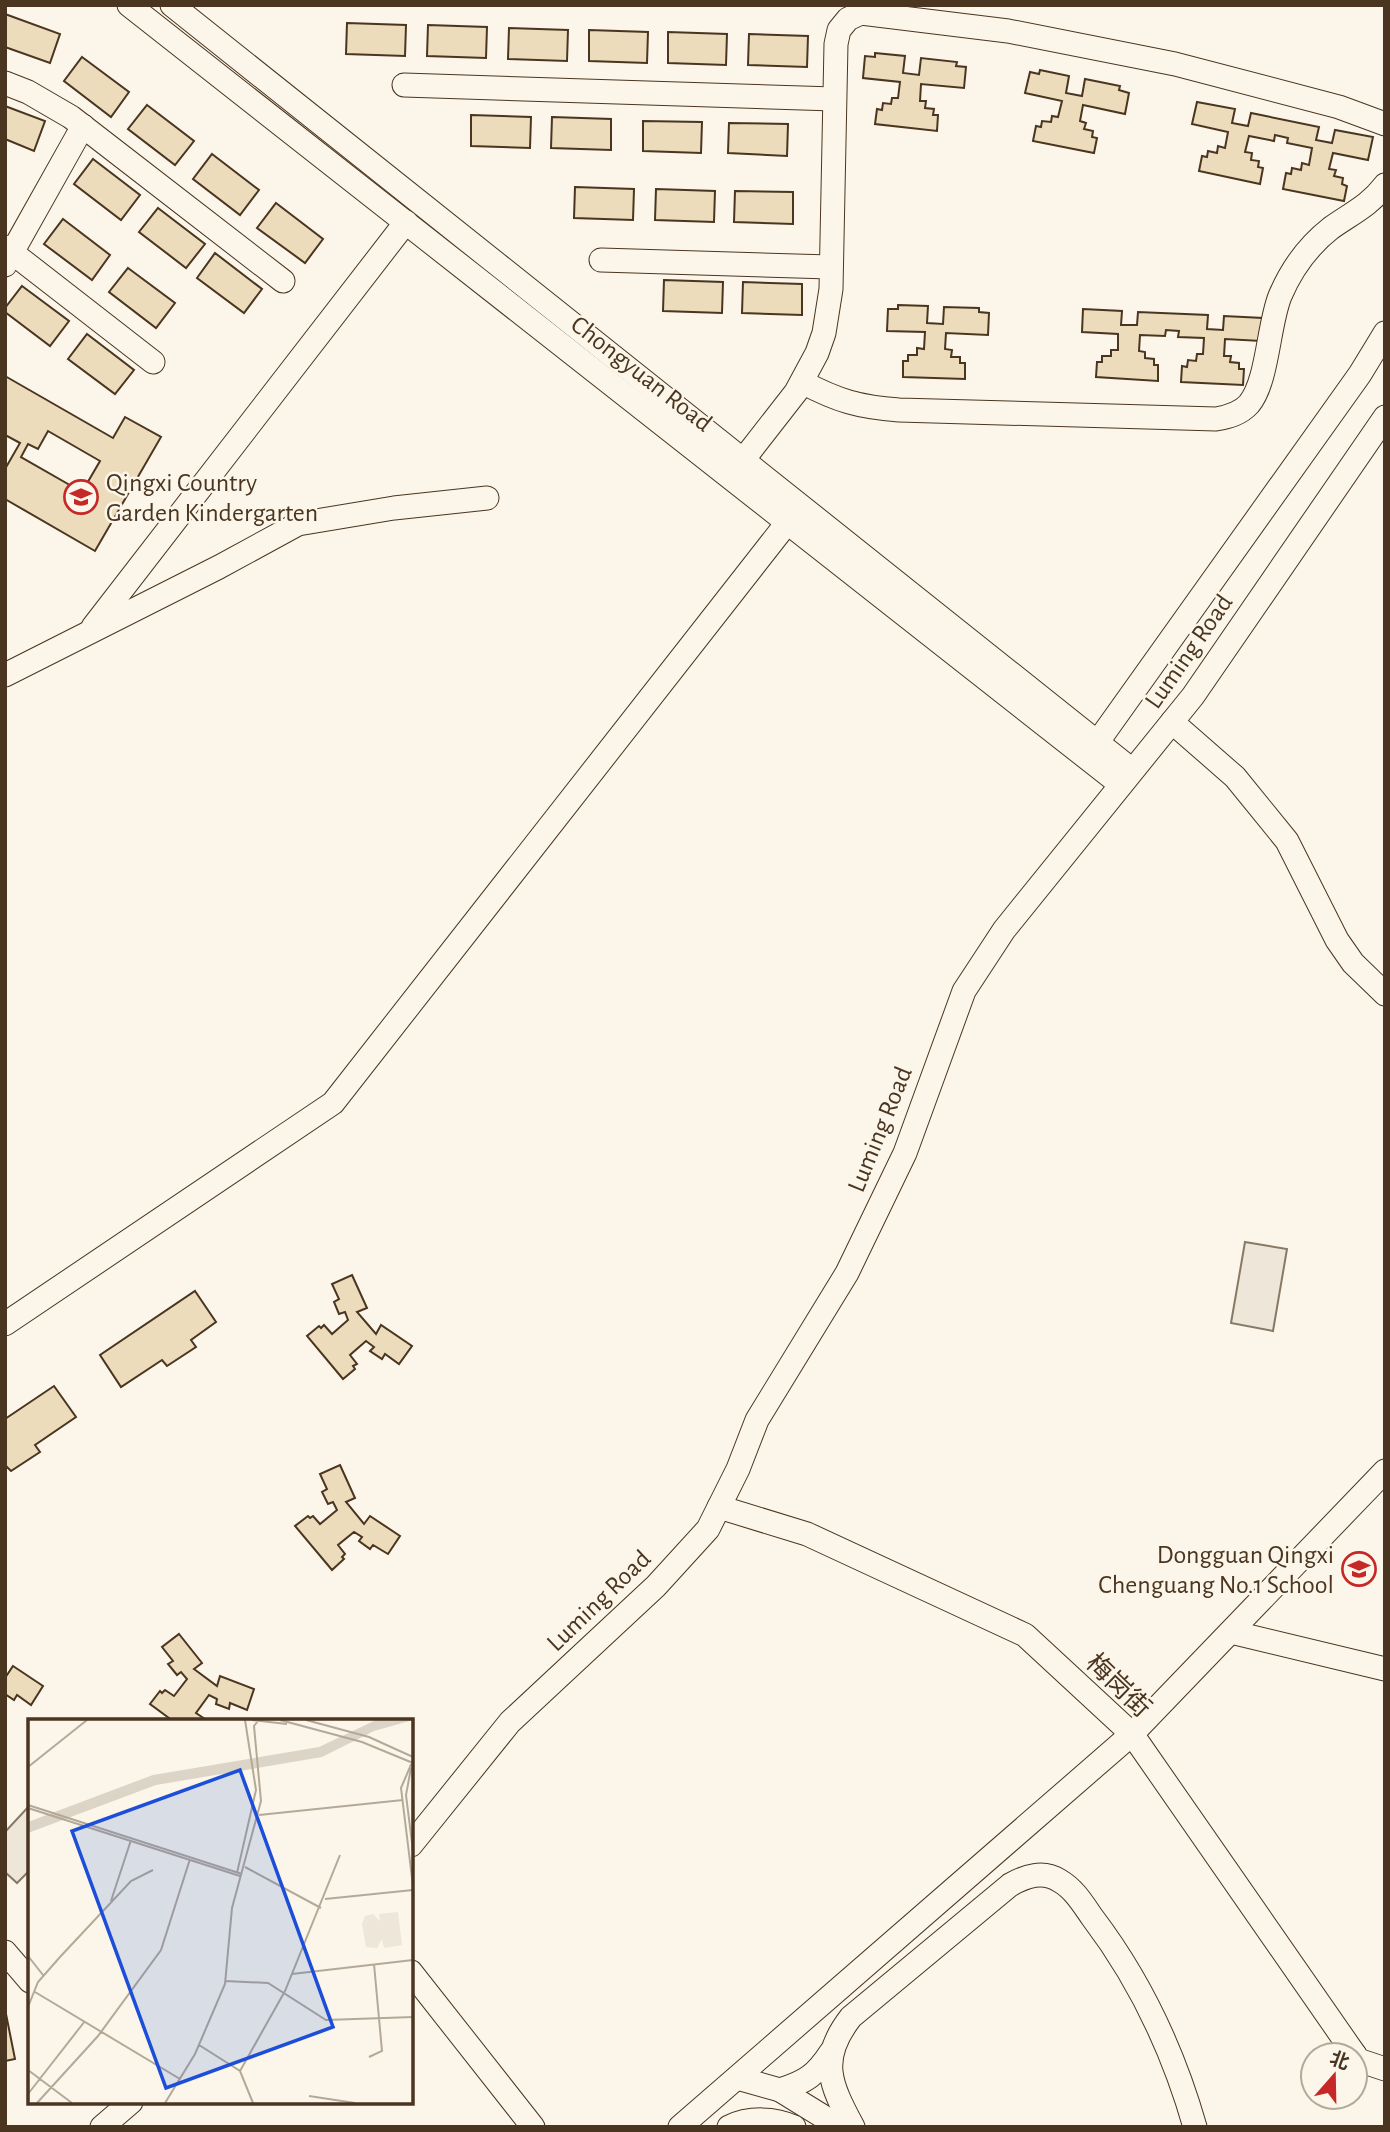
<svg xmlns="http://www.w3.org/2000/svg" width="1390" height="2132" viewBox="0 0 1390 2132" font-family="'Alegreya Sans','Noto Sans SC',sans-serif">
  <rect width="100%" height="100%" fill="#fbf6e9"/>
  <g fill="#ede6d9" stroke="#887966" stroke-width="2">
    <path d="M1245,1242L1287,1249L1273,1331L1231,1323Z"/>
    <path d="M30,1805V1870L17,1883L5,1872V1832Z"/>
  </g>
  <g fill="#ecdcbc" stroke="#4a3520" stroke-width="2" fill-rule="evenodd">
    <path d="M5,14L60,34L50,63L5,47Z"/>
    <path d="M347,23L406,25L405,56L346,54Z"/>
    <path d="M428,25L487,27L486,58L427,56Z"/>
    <path d="M509,28L568,30L567,61L508,59Z"/>
    <path d="M589,30L648,32L647,63L589,61Z"/>
    <path d="M668,32L727,34L726,65L668,63Z"/>
    <path d="M749,34L808,36L807,67L748,65Z"/>
    <path d="M875,53L905,56L903,73L919,75L921,58L957,62L956,66L966,67L964,88L921,84L920,101H926L925,108L934,109L933,115H938L937,131L875,124L877,109L882,110L883,103L891,104L892,98H898L900,82L863,78L865,56L875,57Z"/>
    <path d="M82,57L129,92L111,117L64,81Z"/>
    <path d="M1040,70L1069,76L1066,93L1082,96L1085,79L1120,86L1119,90L1129,93L1125,114L1083,105L1080,121L1086,123L1084,129L1093,131L1092,137L1097,138L1094,153L1033,141L1036,126L1041,127L1042,121L1051,122L1052,116L1058,117L1062,101L1025,93L1030,72L1039,74Z"/>
    <path d="M1197,102L1235,109L1232,123L1248,126L1251,113L1319,127L1316,140L1332,143L1335,130L1373,137L1368,160L1333,153L1329,169L1336,170L1334,176L1343,178L1342,184L1347,186L1344,201L1283,189L1286,173L1291,174L1292,168L1301,170L1302,163L1309,165L1312,148L1287,143L1288,138L1275,135L1274,141L1249,136L1245,152L1252,153L1251,160L1259,161L1258,167L1263,168L1260,184L1199,171L1202,156L1207,157L1208,151L1217,153L1218,146L1225,148L1228,132L1192,124Z"/>
    <path d="M147,105L194,141L175,165L128,129Z"/>
    <path d="M5,106L45,121L34,151L5,139Z"/>
    <path d="M471,115L531,117L530,148L471,146Z"/>
    <path d="M552,117L611,119V150L551,148Z"/>
    <path d="M643,121L702,122L701,153L643,151Z"/>
    <path d="M729,123L788,124L787,156L728,153Z"/>
    <path d="M212,154L259,190L240,215L193,179Z"/>
    <path d="M93,159L140,195L121,220L74,184Z"/>
    <path d="M575,187L634,189L633,220L574,218Z"/>
    <path d="M656,189L715,191L714,222L655,220Z"/>
    <path d="M735,191L793,192V224L734,222Z"/>
    <path d="M276,203L323,239L305,263L257,228Z"/>
    <path d="M158,208L205,244L186,268L139,232Z"/>
    <path d="M63,219L110,255L92,280L44,244Z"/>
    <path d="M215,253L262,289L244,313L197,278Z"/>
    <path d="M128,268L175,303L156,328L109,292Z"/>
    <path d="M664,280L723,282L722,313L663,311Z"/>
    <path d="M743,282L802,284V315L742,313Z"/>
    <path d="M22,286L69,321L50,346L5,312V308Z"/>
    <path d="M898,305L928,306L927,323L943,324L944,307L979,308V312L989,313L988,335L946,333L945,349L952,350L951,357H960V363H965V379L903,377V361H908V355H917V348L924,349L925,332L887,331L888,309H898Z"/>
    <path d="M1083,309L1122,311L1121,325H1137L1138,312L1208,315L1207,329L1223,330L1224,316L1263,318L1261,341L1225,339L1224,356H1231L1230,362L1239,363V369H1244L1243,385L1181,382L1182,366L1187,367L1188,360L1196,361L1197,354H1203L1204,338L1178,337L1179,331L1166,330L1165,336L1140,335L1139,351L1145,352V358L1154,359V365H1158V381L1096,377L1097,362H1102V356H1111V350H1118V334L1082,332Z"/>
    <path d="M87,334L134,370L115,394L68,359Z"/>
    <path d="M5,376L113,438L125,417L161,437L95,551L5,499V469L20,443L5,435ZM48,431L100,461L82,492L21,457L28,444L38,449Z"/>
    <path d="M352,1275L367,1308L357,1312L376,1334L381,1325L412,1346L399,1364L385,1354L382,1359L370,1351L374,1347L366,1341L350,1355L357,1364L353,1366L355,1369L343,1379L307,1336L319,1326L321,1328L324,1325L332,1334L348,1320L345,1312L339,1314L334,1302L339,1299L332,1284Z"/>
    <path d="M195,1291L216,1322L191,1340L196,1347L167,1366L162,1360L121,1387L100,1355Z"/>
    <path d="M54,1386L76,1417L35,1445L40,1452L11,1471L5,1465V1419Z"/>
    <path d="M340,1465L355,1498L346,1502L364,1524L370,1516L400,1536L388,1554L373,1545L370,1549L359,1541L362,1537L354,1532L338,1545L345,1554L342,1557L344,1559L332,1570L295,1526L308,1516L310,1518L313,1516L320,1524L337,1510L333,1502L328,1504L322,1492L327,1489L320,1474Z"/>
    <path d="M179,1634L202,1663L194,1669L217,1686L220,1676L254,1689L247,1710L230,1703L229,1709L216,1704L217,1699L209,1695L196,1713L205,1719L204,1721H173L150,1704L160,1691L162,1693L165,1690L174,1696L187,1679L181,1672L177,1675L168,1664L173,1661L162,1647Z"/>
    <path d="M13,1666L43,1686L31,1705L17,1695L14,1700L5,1694V1673L7,1675Z"/>
    <path d="M5,2009L15,2059L5,2061Z"/>
  </g>
  <g fill="none" stroke-linecap="round" stroke-linejoin="round">
    <g stroke="#4a3520" stroke-width="25">
      <g id="minor">
        <path d="M129,5L1120,784"/>
        <path d="M172,5L1132,770"/>
        <path d="M5,83L28,92L71,117L283,281"/>
        <path d="M404,85L834,99"/>
        <path d="M5,247L153,362"/>
        <path d="M601,260L830,267"/>
        <path d="M5,265L83,126"/>
        <path d="M802,382C838,401 859,407 899,410L1216,419C1228,417 1240,414 1249,404C1268,381 1268,326 1280,296C1291,270 1308,246 1331,228C1352,213 1369,206 1385,185"/>
        <path d="M743,460L796,392L817,353L824,333L831,289L836,44L839,30L848,19L861,13L1008,31L1175,64L1339,107L1385,124"/>
        <path d="M93,627L406,222"/>
        <path d="M5,675L219,567L298,524L394,508L487,498"/>
        <path d="M1172,722L1235,777L1287,841L1337,940L1353,963L1385,994"/>
        <path d="M1089,754L1360,374L1385,333"/>
        <path d="M5,1324L333,1103L787,523"/>
        <path d="M719,1507L807,1534L1025,1635L1132,1734L1355,2055"/>
        <path d="M1231,1632L1385,1669"/>
        <path d="M411,1845L510,1722L656,1586L708,1529L738,1469L757,1420L847,1273L905,1153L964,991L1004,930L1193,696L1385,417"/>
        <path d="M5,1952L30,1981"/>
        <path d="M411,1972L533,2127"/>
        <path d="M1355,2055L1358,2060L1385,2069"/>
        <path d="M737,2078L780,2090L840,2127"/>
        <path d="M780,2090C806,2082 816,2075 831,2052"/>
        <path d="M102,2127L131,2102"/>
        <path d="M680,2127L1132,1734L1385,1471"/>
        <path d="M729,2127C749,2117 775,2118 794,2127"/>
        <path d="M853,2127C830,2084 818,2059 851,2017L1010,1885C1026,1876 1043,1870 1060,1881C1074,1889 1083,1904 1092,1917C1140,1980 1173,2050 1195,2127"/>
      </g>
    </g>
    <use href="#minor" stroke="#fbf6e9" stroke-width="23"/>
  </g>
  <defs>
    <g id="school-ring" transform="scale(1.75)"><circle r="9.5" fill="#fbf6e9" stroke="#c62828" stroke-width="1.5"/><path d="M0-5L7-2L0 1L-7-2ZM-4 1L0 2.5L4 1V4Q0 6-4 4Z" fill="#c62828"/></g>
  </defs>
  <g fill-rule="evenodd">
    <use href="#school-ring" x="81" y="497"/>
    <use href="#school-ring" x="1359" y="1569"/>
  </g>
  <g text-anchor="middle" stroke-width="5" stroke-linejoin="round" paint-order="stroke">
    <g font-size="26" fill="#4a3520" stroke="#fbf6e9">
      <text transform="translate(642 373) rotate(38)" y="9">Chongyuan Road</text>
      <text transform="translate(1188 651) rotate(-55)" y="9">Luming Road</text>
      <text transform="translate(879 1129) rotate(-68)" y="9">Luming Road</text>
      <text transform="translate(598 1600) rotate(-44)" y="9">Luming Road</text>
      <text transform="translate(1119 1685) rotate(44)" y="9">梅岗街</text>
    </g>
    <g font-size="26" fill="#4a3520" stroke="#fbf6e9" text-anchor="start">
      <text x="106" y="491">Qingxi Country<tspan x="106" dy="30">Garden Kindergarten</tspan></text>
      <text x="1334" y="1563" text-anchor="end">Dongguan Qingxi<tspan x="1334" dy="30">Chenguang No.1 School</tspan></text>
    </g>
  </g>
  <g transform="translate(28 1719)">
    <rect width="385" height="385" fill="#fbf6e9"/>
    <path d="M370,193L374,226L356,229L354,220L349,229L338,228L334,205L337,197L345,195L352,202L351,195Z" fill="#ede6d9"/>
    <path d="M348,1H385L346,12L294,38L128,66L0,114V103L125,56L291,28Z" fill="#dcd4c6"/>
    <path fill="none" stroke="#b4a999" stroke-width="2" d="M224,1L259,5M252,1L334,23L385,44M278,1L341,18L385,38M385,41L373,69L385,167M0,48L59,1M383,49L378,76L385,132M0,86L214,155M0,89L212,157M231,96L375,81M217,148L293,189M209,154L228,71L217,1M297,180L385,171M83,182L103,121M0,237L15,256M264,255L385,241M197,262L240,264L298,301L385,298M7,273L152,360M0,288L10,263L32,238L103,162L125,151M171,326L212,352L225,384M341,338L354,332L346,245M0,351L44,384M212,352L257,272L312,136M0,375L57,302M281,377L327,384M9,384L70,317L133,231L162,140M137,384L167,335L197,265L204,189L233,82L226,7L230,2"/>
    <path fill="#1d4ed8" fill-opacity="0.15" stroke="#1d4ed8" stroke-width="3.5" d="M212,51L305,308L138,369L44,112Z"/>
    <rect width="385" height="385" fill="none" stroke="#4a3520" stroke-width="3.5"/>
  </g>
  <rect width="1390" height="2132" fill="none" stroke="#4a3520" stroke-width="14"/>
  <g transform="translate(1334 2076) rotate(20)"><circle r="33" fill="#fbf6e9" stroke="#b4a999" stroke-width="2"/>
  <path d="M0-5L12 26L0 18L-12 26Z" fill="#c62828"/>
  <text y="-10" font-size="19" font-weight="bold" text-anchor="middle" fill="#4a3520">北</text>
  </g>
</svg>
